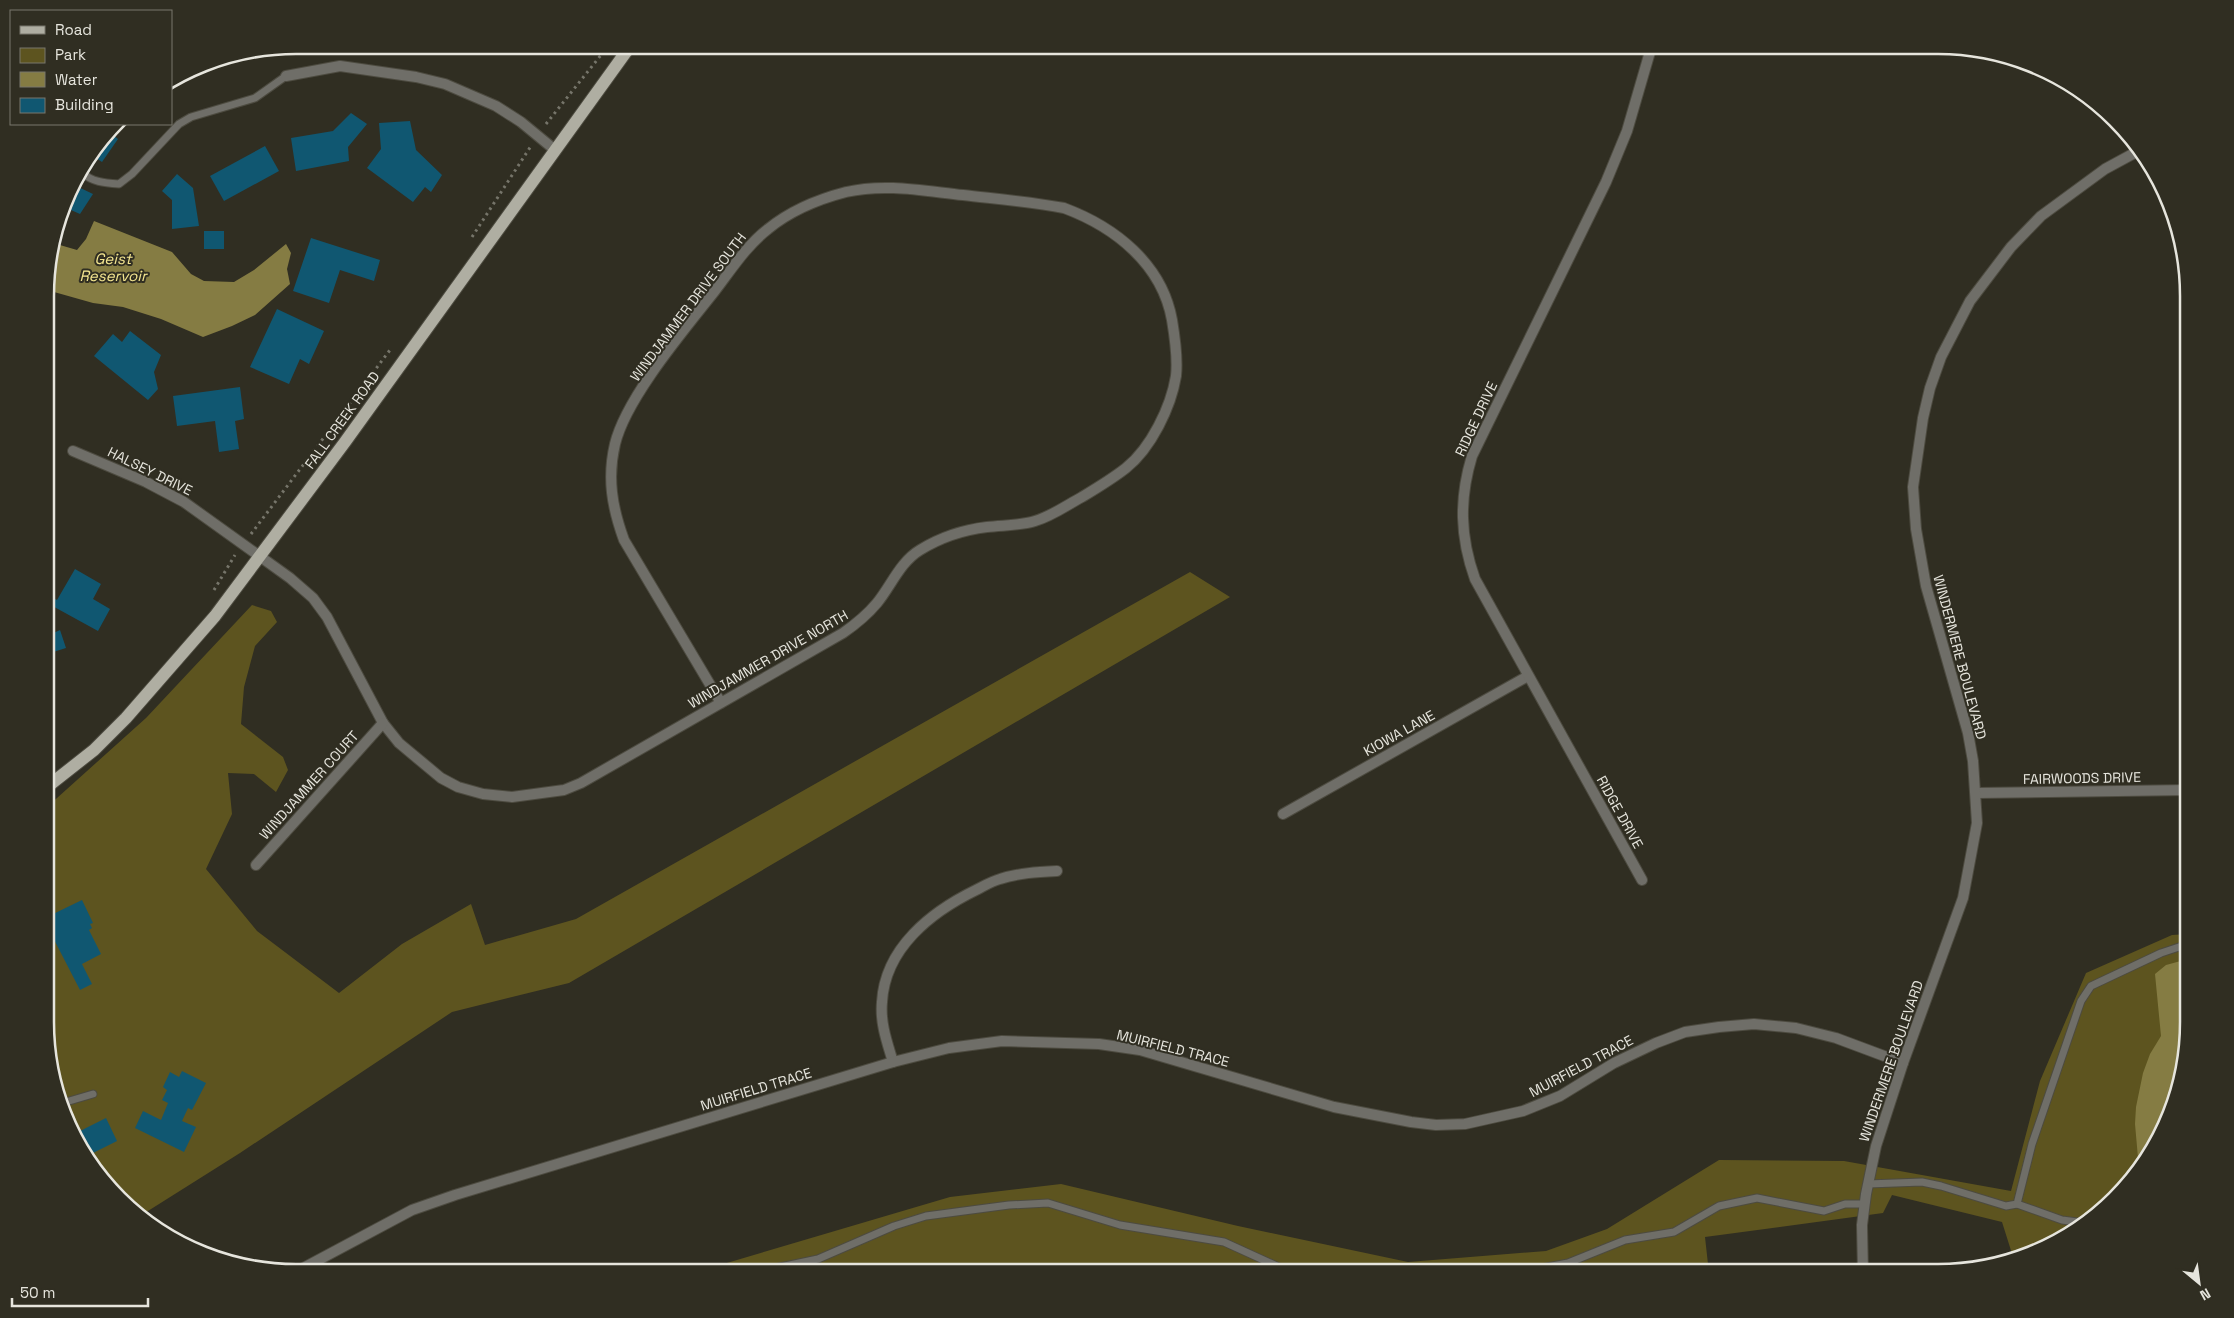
<svg xmlns="http://www.w3.org/2000/svg" width="2234" height="1318" viewBox="0 0 2234 1318" font-family="'Space Grotesk',sans-serif">
  <rect width="100%" height="100%" fill="#302e22"/>
  <g fill="#5d541f">
    <path d="M1190,572L1230,597L569,983L452,1012L240,1153L140,1216L119,1200L87,1161L58,1103L47,1055V807L146,718L252,605L271,611L277,622L255,646L244,687L241,724L283,757L288,770L276,792L254,774L228,773L232,814L206,869L257,931L339,993L402,944L471,904L485,945L576,919Z"/>
    <path d="M2188,934V1038L2180,1087L2155,1148L2115,1200L2064,1239L2014,1260L2002,1222L1892,1195L1883,1213L1705,1237L1709,1273H693L950,1197L1061,1184L1238,1226L1408,1262L1546,1251L1607,1229L1719,1160L1844,1161L2011,1191L2040,1081L2086,973L2172,935Z"/>
  </g>
  <g fill="#857c43">
    <path d="M94,221L172,252L191,274L204,281L234,282L254,270L286,244L291,253L287,269L290,284L255,315L232,326L203,337L161,319L123,307L93,303L47,290V263L53,243L77,250L86,239Z"/>
    <path d="M2188,959C2189,985 2190,1011 2188,1037C2186,1083 2167,1132 2139,1169L2135,1124L2136,1107L2143,1073L2150,1054L2161,1036L2155,974L2166,965Z"/>
  </g>
  <g fill="#105771">
    <path d="M351,113L367,124L348,147L349,161L296,171L291,138L333,131Z"/>
    <path d="M410,121L416,150L442,175L431,192L425,187L413,202L367,168L381,149L379,123Z"/>
    <path d="M110,133L118,139L102,162L93,156Z"/>
    <path d="M265,146L279,171L224,201L210,176Z"/>
    <path d="M177,174L193,188L199,226L172,229V200L162,191Z"/>
    <path d="M72,184L93,194L80,214L64,207Z"/>
    <rect x="204" y="231" width="20" height="18"/>
    <path d="M311,238L380,260L374,281L340,270L329,303L293,291Z"/>
    <path d="M277,309L324,331L309,364L300,359L289,384L250,367Z"/>
    <path d="M130,331L161,355L154,372L158,389L148,400L94,356L113,334L122,342Z"/>
    <path d="M240,387L244,419L235,421L239,449L219,452L215,421L177,426L173,396Z"/>
    <path d="M75,569L101,584L93,599L110,609L98,631L47,603L49,596L57,600Z"/>
    <path d="M60,630L66,648L47,654V636Z"/>
    <path d="M82,900L93,923L90,924L92,928L89,930L101,954L82,964L92,984L80,990L47,926V917Z"/>
    <path d="M182,1071L206,1083L192,1110L188,1108L182,1121L196,1127L184,1152L135,1128L143,1111L161,1120L168,1103L162,1100L167,1090L163,1087L170,1072L179,1077Z"/>
    <path d="M106,1118L117,1141L85,1157L74,1134Z"/>
  </g>
  <g fill="none" stroke-linecap="round" stroke-linejoin="round">
    <g stroke="#4d4b40" stroke-width="9">
      <g id="service">
        <path d="M81,172C92,182 104,183 119,184L132,174L179,124L191,117L255,98L286,76"/>
        <path d="M59,1104L93,1094"/>
        <path d="M1868,1184L1922,1182L1941,1186L2006,1206L2017,1204L2032,1144L2081,1001L2091,986L2161,953L2188,944"/>
        <path d="M2017,1204L2062,1220L2085,1223"/>
        <path d="M751,1273L818,1259L894,1226L926,1216L1009,1205L1048,1203L1120,1225L1224,1242L1292,1273"/>
        <path d="M1481,1273H1484"/>
        <path d="M1515,1273L1568,1263L1625,1240L1674,1232L1719,1206L1757,1198L1824,1211L1845,1204H1864"/>
      </g>
    </g>
    <g stroke="#4d4b40" stroke-width="12">
      <g id="minor">
        <path d="M286,76L340,66L416,77L445,84L496,106L521,122L555,150"/>
        <path d="M73,451L146,482L184,502L290,578L313,598L327,617L383,723L399,743L441,778L458,787L483,794L512,797L564,790L581,783L843,633C856,624 867,615 877,603C891,586 900,562 920,550C941,537 962,530 987,527C1003,525 1019,526 1035,521C1052,516 1067,505 1082,497C1097,488 1112,479 1126,468C1151,448 1171,407 1176,376C1178,358 1175,338 1172,320C1162,264 1115,227 1064,208C1031,202 997,199 963,195C924,191 885,183 846,192C819,199 790,211 768,229C746,246 731,270 714,292C684,330 626,398 615,444C607,478 612,507 624,540L721,703"/>
        <path d="M1976,793L2188,790"/>
        <path d="M1283,814L1528,676"/>
        <path d="M256,865L383,723"/>
        <path d="M1642,880L1475,579C1460,537 1459,499 1472,456L1606,182L1627,131L1652,45"/>
        <path d="M893,1062C887,1042 880,1023 882,1002C885,948 931,912 976,890C984,886 992,881 1000,879C1019,873 1037,872 1057,871"/>
        <path d="M294,1273L412,1210L455,1195L893,1062L949,1048L1002,1041L1099,1044L1140,1050L1334,1107L1411,1122L1436,1125L1465,1124L1523,1111L1560,1096L1614,1063L1656,1043L1685,1032L1719,1027L1754,1024L1796,1028L1836,1038L1903,1063"/>
        <path d="M1863,1273L1862,1225L1866,1194L1876,1146L1903,1063L1963,898L1977,823L1973,761L1968,733L1926,586L1916,529L1913,487L1923,418L1930,388L1941,357L1970,301L2011,247L2041,216L2105,169L2140,150"/>
      </g>
    </g>
    <g stroke="#4d4b40" stroke-width="14">
      <path id="primary" d="M47,787L94,750L126,718L215,616L345,442L631,45"/>
    </g>
    <g stroke="#76756a" stroke-width="3" stroke-dasharray="2.5 4" stroke-linecap="butt">
      <path d="M546,124L609,45"/>
      <path d="M472,237L531,146"/>
      <path d="M251,534L390,350"/>
      <path d="M214,590L235,555"/>
    </g>
    <use href="#service" stroke="#6f6e68" stroke-width="7"/>
    <use href="#minor" stroke="#6f6e68" stroke-width="10"/>
    <use href="#primary" stroke="#afaea2" stroke-width="12"/>
  </g>
  <g text-anchor="middle" stroke-width="4" stroke-linejoin="round" paint-order="stroke">
    <g font-size="14" fill="#e6e5dd" stroke="#302e22">
      <text transform="translate(688 307) rotate(-53)" y="5">WINDJAMMER DRIVE SOUTH</text>
      <text transform="translate(1476 419) rotate(-65)" y="5">RIDGE DRIVE</text>
      <text transform="translate(342 420) rotate(-54)" y="5">FALL CREEK ROAD</text>
      <text transform="translate(150 471) rotate(26)" y="5">HALSEY DRIVE</text>
      <text transform="translate(1960 657) rotate(75)" y="5">WINDERMERE BOULEVARD</text>
      <text transform="translate(768 659) rotate(-30)" y="5">WINDJAMMER DRIVE NORTH</text>
      <text transform="translate(1399 733) rotate(-29)" y="5">KIOWA LANE</text>
      <text transform="translate(2082 778) rotate(-1)" y="5">FAIRWOODS DRIVE</text>
      <text transform="translate(309 785) rotate(-48)" y="5">WINDJAMMER COURT</text>
      <text transform="translate(1620 812) rotate(61)" y="5">RIDGE DRIVE</text>
      <text transform="translate(1173 1048) rotate(14)" y="5">MUIRFIELD TRACE</text>
      <text transform="translate(1891 1061) rotate(-71)" y="5">WINDERMERE BOULEVARD</text>
      <text transform="translate(1581 1066) rotate(-28)" y="5">MUIRFIELD TRACE</text>
      <text transform="translate(756 1089) rotate(-17)" y="5">MUIRFIELD TRACE</text>
    </g>
    <g font-size="15" font-style="italic" fill="#f4e690" stroke="#302e22">
      <text x="113" y="264">Geist<tspan x="113" dy="17">Reservoir</tspan></text>
    </g>
  </g>
  <path d="M0 0H2234V1318H0ZM296 54H1938A242 242 0 0 1 2180 296V1022A242 242 0 0 1 1938 1264H296A242 242 0 0 1 54 1022V296A242 242 0 0 1 296 54Z" fill="#302e22" fill-rule="evenodd"/>
  <path fill="none" stroke="#e6e5dd" stroke-width="2.5" d="M296 54H1938A242 242 0 0 1 2180 296V1022A242 242 0 0 1 1938 1264H296A242 242 0 0 1 54 1022V296A242 242 0 0 1 296 54Z"/>
  <rect x="10" y="10" width="162" height="115" fill="#302e22" stroke="#79776d"/>
  <rect x="20" y="26" width="25" height="8" fill="#afaea2" stroke="#79776d"/>
  <text x="55" y="35" font-size="15" fill="#e6e5dd">Road</text>
  <rect x="20" y="48" width="25" height="15" fill="#5d541f" stroke="#79776d"/>
  <text x="55" y="60" font-size="15" fill="#e6e5dd">Park</text>
  <rect x="20" y="72" width="25" height="15" fill="#857c43" stroke="#79776d"/>
  <text x="55" y="85" font-size="15" fill="#e6e5dd">Water</text>
  <rect x="20" y="98" width="25" height="15" fill="#105771" stroke="#79776d"/>
  <text x="55" y="110" font-size="15" fill="#e6e5dd">Building</text>
  <g transform="translate(2199 1283) rotate(151)" stroke="#302e22" stroke-width="4" paint-order="stroke">
  <path d="M0-4L9 19L0 12L-9 19Z" fill="#e6e5dd"/>
  <text y="-8" font-size="14" font-weight="bold" text-anchor="middle" fill="#e6e5dd">N</text>
  </g>
  <path d="M12 1298v8h136v-8" fill="none" stroke="#e6e5dd" stroke-width="2.5"/>
  <text x="20" y="1298" font-size="15" fill="#e6e5dd" stroke="#302e22" stroke-width="4" paint-order="stroke">50 m</text>
</svg>
